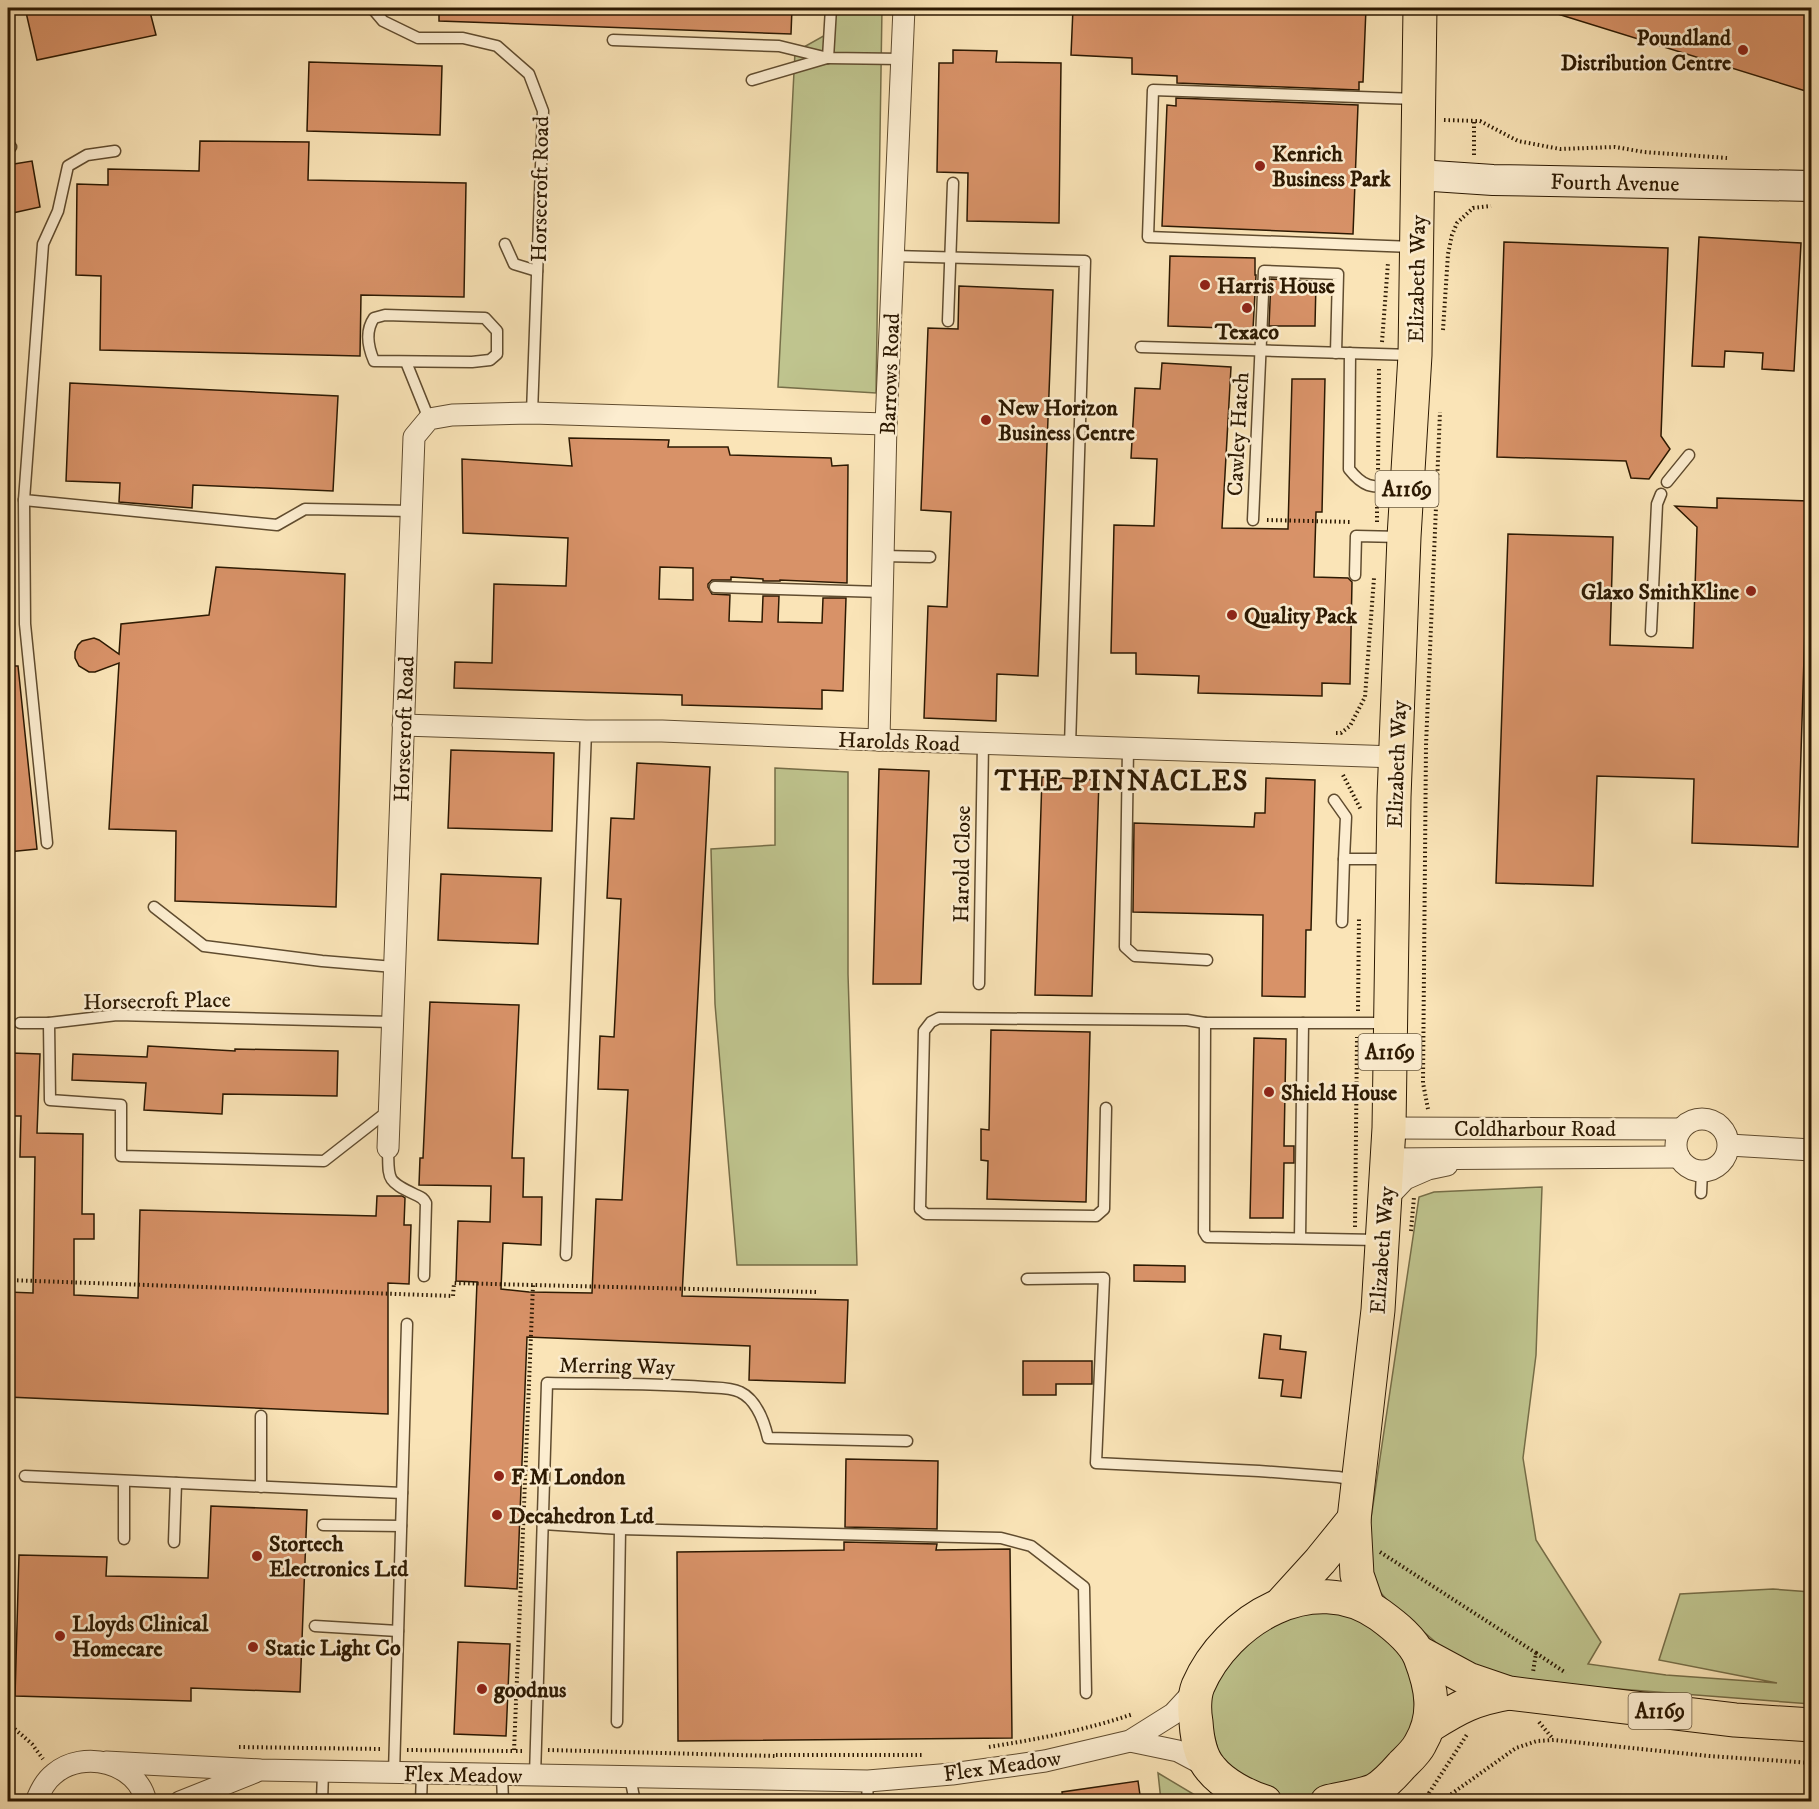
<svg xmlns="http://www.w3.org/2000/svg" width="1819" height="1809" viewBox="0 0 1819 1809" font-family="'IM FELL DW Pica',serif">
  <rect width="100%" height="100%" fill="#fae4b7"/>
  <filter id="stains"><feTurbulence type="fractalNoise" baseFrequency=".00333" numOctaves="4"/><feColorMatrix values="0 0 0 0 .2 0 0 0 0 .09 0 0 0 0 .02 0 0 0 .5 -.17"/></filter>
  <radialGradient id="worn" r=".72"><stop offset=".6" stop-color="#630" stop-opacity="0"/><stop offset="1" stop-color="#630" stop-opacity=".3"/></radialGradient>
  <g fill="#bfc48e" stroke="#766e48" stroke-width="1.5">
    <path d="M838,8H882L876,393L778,387L795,52L829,33Z"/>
    <path d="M775,768L848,772V974L857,1265H737L715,1004L711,849L775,845Z"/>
    <path d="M1542,1187L1536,1355L1523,1458L1536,1540L1601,1642L1588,1664L1666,1675L1777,1683L1659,1660L1680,1594L1773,1589L1811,1592V1704L1528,1682L1481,1676L1447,1652L1387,1600L1368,1578L1366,1552L1419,1197L1434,1192Z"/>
    <path d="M1318,1610L1365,1619L1412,1666L1416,1729L1384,1771L1326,1793L1302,1797L1275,1796L1252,1789L1220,1758L1208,1712L1212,1689L1237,1652L1264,1630L1305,1612Z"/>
    <path d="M1158,1773L1205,1801H1161Z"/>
  </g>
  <g fill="#d89268" stroke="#2c1902" stroke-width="1.5" fill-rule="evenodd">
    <path d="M25,8H149L156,35L37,60Z"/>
    <path d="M439,8H792L791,34L439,21Z"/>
    <path d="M1073,8H1366L1363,82H1359V90L1177,83V76L1132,74V58L1071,55Z"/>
    <path d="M1549,8H1812V93L1548,11Z"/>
    <path d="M953,50L997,51L996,62L1061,63L1059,223L967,221L968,173L937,172L939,63H953Z"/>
    <path d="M309,62L442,66L440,135L307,131Z"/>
    <path d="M1176,98L1358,105L1353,234L1162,226L1167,105L1176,106Z"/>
    <path d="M200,141L309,142L308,180L466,183L464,297L361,295L360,356L100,350L101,276L76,275L77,184L108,185V169L199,171Z"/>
    <path d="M32,161L40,207L8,214V165Z"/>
    <path d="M1699,237L1801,243L1794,371L1762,369L1763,353L1725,351L1724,367L1692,366Z"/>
    <path d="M1504,242L1668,248L1661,436L1670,449L1649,479L1631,478L1626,461L1497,457Z"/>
    <path d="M1170,256L1255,258V275H1256L1253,329L1168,326Z"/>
    <path d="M1271,279L1316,281L1315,326H1269Z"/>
    <path d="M959,286L1053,290L1038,676L997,674L996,721L924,718L928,606L947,607L951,512L921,510L928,328L958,329Z"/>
    <path d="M1162,363L1231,367L1222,528L1288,529L1292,379H1325L1322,512H1316L1314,577L1348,578L1352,582L1350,684L1322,683V696L1198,693L1199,676L1136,674V653H1111L1114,525L1154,526L1157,459L1131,458L1135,388L1160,389Z"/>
    <path d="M70,383L338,396L333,491L193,485L192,508L119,502L120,483L66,481Z"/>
    <path d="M569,438L669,440L668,447H728L730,455L831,458L832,466L848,465L847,583L780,580V581H763V579L731,577V580H712L708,584V587L712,594L730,595L729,621L762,622L763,596H779L778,622L822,623L823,598H846L843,691L822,690V709L682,705V695L454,688L455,662L492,663L494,584L566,586L568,538L463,533L462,459L572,466ZM660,567L693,568V600L659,599Z"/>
    <path d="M1717,498L1809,501L1798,847L1692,843L1694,779L1597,776L1593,886L1496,883L1508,534L1613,537L1610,645L1693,648L1697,527L1675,506L1717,508Z"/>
    <path d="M216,567L345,574L336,907L175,901L176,831L109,829L119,663L95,672H89L79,666L75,658V652L78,645L82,641L94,638L99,640L119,654L121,624L209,615Z"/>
    <path d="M8,666H18L37,849L8,852Z"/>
    <path d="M451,750L554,753L552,831L448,828Z"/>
    <path d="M637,763L710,767L682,1296L848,1300L845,1383L749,1380L750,1346L527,1337L517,1589L465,1586L477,1282L456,1281L458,1221L490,1222L491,1186L419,1185L420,1158H423L430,1002L519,1005L512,1158H524L523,1197H542L541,1245L503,1243L501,1289L529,1292L592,1293L596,1199L622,1200L628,1090L598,1089L600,1036L614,1037L621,899L607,898L611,818L634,819Z"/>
    <path d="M879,769L929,771L921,984H873Z"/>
    <path d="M1042,777L1099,780L1092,996L1035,995Z"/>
    <path d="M1266,778L1315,780L1311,930H1306L1305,997L1262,996L1263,915L1133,912L1134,823L1254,827L1255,813H1265Z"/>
    <path d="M441,874L541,878L538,944L438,940Z"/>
    <path d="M991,1030L1090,1032L1086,1202L987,1199L988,1161L981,1160V1129L989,1130Z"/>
    <path d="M1254,1038L1286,1039L1284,1146H1294V1163H1284L1283,1218H1250Z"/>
    <path d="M148,1046L235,1051V1049L338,1051L337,1096L223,1094L222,1114L144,1110L146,1083L72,1080L73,1054L147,1057Z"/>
    <path d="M11,1053L40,1054L37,1133L83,1134L82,1214H94V1239H74V1295L138,1298L140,1210L376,1216L377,1196H402L405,1198L404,1225H411L409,1284L388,1283V1414L8,1397V1292L33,1293L35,1157H20L21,1116H8Z"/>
    <path d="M1134,1265L1185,1266V1282L1134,1281Z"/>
    <path d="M1264,1334L1281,1336L1280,1349L1306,1352L1301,1398L1281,1396L1283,1380L1259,1378Z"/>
    <path d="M1023,1361H1092V1384H1056V1395H1023Z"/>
    <path d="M846,1459L938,1461L937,1529L845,1527Z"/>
    <path d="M211,1506L307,1510L300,1692L191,1688V1701L15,1696L19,1555L107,1557L106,1576L208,1578Z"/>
    <path d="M844,1542L937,1544L936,1550L1010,1549L1012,1738L678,1741L677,1552L844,1550Z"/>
    <path d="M458,1642L510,1644L506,1736L454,1734Z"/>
    <path d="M1138,1781L1141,1802H1063L1062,1792Z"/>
  </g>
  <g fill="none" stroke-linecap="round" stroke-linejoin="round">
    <g stroke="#604c2f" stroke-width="13">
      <g id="lane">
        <path d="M372,8L383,21L418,38H463L497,46L529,74L543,111L532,413"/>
        <path d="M831,8L828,58L902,59"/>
        <path d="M613,40L779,46L828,58"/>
        <path d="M752,80L827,58"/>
        <path d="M8,147H11"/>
        <path d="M115,151L87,155L68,166L58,211L43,244L24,500L277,525L305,509L411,511"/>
        <path d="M505,244L514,264L537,271"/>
        <path d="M1413,247L1148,237L1153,90L1417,99"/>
        <path d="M893,256L1085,261L1070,746"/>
        <path d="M385,315L485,318L497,331V354L490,360L472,362L374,361C368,347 365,331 374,318Z"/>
        <path d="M948,321L953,183"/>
        <path d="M1141,347L1412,355"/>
        <path d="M1350,353L1349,469C1367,492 1376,486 1403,486"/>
        <path d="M406,362L429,419"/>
        <path d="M1667,482L1689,455"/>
        <path d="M24,500L25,624L47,843"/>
        <path d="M1253,520L1264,271L1338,274L1336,353"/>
        <path d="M883,556L930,557"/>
        <path d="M1355,575L1356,536L1401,537"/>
        <path d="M715,587L882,592"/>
        <path d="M1651,631L1657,504L1661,494"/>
        <path d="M1128,748L1125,947L1135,956L1207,960"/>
        <path d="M1334,800L1346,817L1344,859H1389"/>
        <path d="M154,907L204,946L322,961L394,967"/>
        <path d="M1342,922L1344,859"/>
        <path d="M979,984L983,744"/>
        <path d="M20,1023H49"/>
        <path d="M1106,1108L1104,1209L1096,1216L926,1214L920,1209L924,1031L931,1022L939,1018L1187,1020L1205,1023"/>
        <path d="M388,1111L324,1161L121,1156V1105L50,1100L49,1023L117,1015L392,1022"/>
        <path d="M388,1148C389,1179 385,1180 414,1194C420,1197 423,1197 426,1203L424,1276"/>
        <path d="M1701,1193L1702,1171"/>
        <path d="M1300,1238L1303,1023"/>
        <path d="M1378,1240L1207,1237L1204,1232L1205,1023H1388"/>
        <path d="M566,1255L586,731"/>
        <path d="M1027,1279L1104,1278L1096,1463L1259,1471L1338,1477L1355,1480"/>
        <path d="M261,1416V1487"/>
        <path d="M25,1476L402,1493"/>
        <path d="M124,1481V1539"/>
        <path d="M543,1524L620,1529L1001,1538L1031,1546L1084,1587L1086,1693"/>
        <path d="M323,1525L401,1526"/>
        <path d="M174,1542L176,1483"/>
        <path d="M315,1626L398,1631"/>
        <path d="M617,1722L620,1529"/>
        <path d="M394,1773L407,1324"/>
        <path d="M502,1775L503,1802"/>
        <path d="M535,1776L547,1383C599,1384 652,1383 704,1387C715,1388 730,1387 740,1392C757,1400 764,1421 768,1438L907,1441"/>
        <path d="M630,1777L635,1802"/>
        <path d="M322,1802L323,1771"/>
        <path d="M421,1802L422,1773"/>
        <path d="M867,1802L868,1781"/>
      </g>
    </g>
    <g stroke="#604c2f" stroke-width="23">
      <g id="street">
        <path d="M403,725L586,731H662L879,740L1396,757"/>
        <path d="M879,740L886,424L904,8"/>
        <circle cx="1702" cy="1145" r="26"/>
        <path d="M1389,1128L1681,1129"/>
        <path d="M1729,1145L1812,1150"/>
        <path d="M388,1148L414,437L429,419L452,415L532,413L886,424"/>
        <path d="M1387,1159L1679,1157"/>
        <path d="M1385,1200L1405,1179L1428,1169L1447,1165"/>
        <path d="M1130,1741L1178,1751L1210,1768"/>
        <path d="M106,1762L261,1770L868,1781L952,1774L1045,1761L1130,1741L1173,1714L1197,1688"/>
        <path d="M36,1802C40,1791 45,1781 54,1774C83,1749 138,1762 146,1802"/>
        <path d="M180,1802L255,1772"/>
      </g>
    </g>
    <g stroke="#2c1902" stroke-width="32">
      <path id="secondary" d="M1418,175L1493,180L1812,186"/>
    </g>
    <g stroke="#2c1902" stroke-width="35">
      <g id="primary">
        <path d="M1281,1604L1320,1561L1354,1519"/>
        <path d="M1368,1607L1357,1575L1354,1519L1378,1310L1389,1128L1394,797L1404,537L1415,355L1420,8"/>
        <path d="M1418,1652L1468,1679L1509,1693L1735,1720L1812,1725"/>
        <path d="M1429,1726C1459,1707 1474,1699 1509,1693"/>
        <path d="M1265,1802C1246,1796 1223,1784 1211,1769C1200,1757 1197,1737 1196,1722C1194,1711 1194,1696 1198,1686C1227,1619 1313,1568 1380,1615C1395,1626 1413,1640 1420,1657C1432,1688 1437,1715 1420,1744C1416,1752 1408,1759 1402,1765C1395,1773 1385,1784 1375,1790C1365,1795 1339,1799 1327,1802"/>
      </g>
    </g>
    <g stroke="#2c1902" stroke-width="4" stroke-dasharray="1.5 3" stroke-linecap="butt">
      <path d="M1444,120L1480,121L1518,141L1560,149L1615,147L1644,152L1727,158"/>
      <path d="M1474,155V121"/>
      <path d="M1443,330L1448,254L1452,235L1457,223L1473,208L1491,206"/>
      <path d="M1382,342L1388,263"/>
      <path d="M1378,474L1379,368"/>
      <path d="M1267,520L1352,522"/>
      <path d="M1377,522V500"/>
      <path d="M1336,733H1341L1350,726L1365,697L1374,578"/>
      <path d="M1343,775L1361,810"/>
      <path d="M1358,1011L1359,917"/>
      <path d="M1428,1109L1423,1083L1426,745L1440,412"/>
      <path d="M1355,1227L1357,1037"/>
      <path d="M1411,1231L1414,1197"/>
      <path d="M8,1280L453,1296L454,1283L533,1285"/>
      <path d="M1380,1552L1536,1653L1533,1672"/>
      <path d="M1536,1653L1566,1673"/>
      <path d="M1539,1722L1553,1739"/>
      <path d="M8,1723L32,1744L43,1759"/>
      <path d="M239,1747L382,1749"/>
      <path d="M989,1747C1038,1739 1086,1730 1133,1714"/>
      <path d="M407,1750L514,1751"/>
      <path d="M548,1750L776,1756"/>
      <path d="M522,1751H514L533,1285L816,1292"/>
      <path d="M776,1755H922"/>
      <path d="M1428,1802L1429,1793L1468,1733"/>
      <path d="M1440,1802L1516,1748L1537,1741L1554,1740L1709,1756L1812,1763"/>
    </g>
    <use href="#lane" stroke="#fcedd0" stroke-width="10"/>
    <use href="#street" stroke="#fcedd0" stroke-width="21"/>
    <use href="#secondary" stroke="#fcedd0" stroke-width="30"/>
    <use href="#primary" stroke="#fae4b7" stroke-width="33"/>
  </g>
  <g fill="#8f2418" stroke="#fcedd0" stroke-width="2">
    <circle cx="1743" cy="50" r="6"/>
    <circle cx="1260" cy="166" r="6"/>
    <circle cx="1205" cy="285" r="6"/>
    <circle cx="1247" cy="308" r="6"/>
    <circle cx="986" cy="420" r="6"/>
    <circle cx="1751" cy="591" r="6"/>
    <circle cx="1232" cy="615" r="6"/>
    <circle cx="1269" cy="1092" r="6"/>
    <circle cx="499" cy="1476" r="6"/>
    <circle cx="497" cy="1515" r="6"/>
    <circle cx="257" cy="1556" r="6"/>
    <circle cx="60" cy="1636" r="6"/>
    <circle cx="253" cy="1647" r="6"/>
    <circle cx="482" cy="1689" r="6"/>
  </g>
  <g text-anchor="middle" stroke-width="5" stroke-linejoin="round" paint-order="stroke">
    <g fill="#fcedd0" stroke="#6a5940" stroke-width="1.5">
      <rect x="1375.5" y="471" width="63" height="36" rx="4.5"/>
      <rect x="1358.5" y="1034" width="63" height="36" rx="4.5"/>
      <rect x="1628.5" y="1693" width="63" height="36" rx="4.5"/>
    </g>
    <g font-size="21" font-weight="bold" fill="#2c1902">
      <text x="1407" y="496">A1169</text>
      <text x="1390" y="1059">A1169</text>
      <text x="1660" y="1718">A1169</text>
    </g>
    <g font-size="22" font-weight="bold" fill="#2c1902" stroke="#fcedd0" text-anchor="start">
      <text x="1731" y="45" text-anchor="end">Poundland<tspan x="1731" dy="25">Distribution Centre</tspan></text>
      <text x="1272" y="161">Kenrich<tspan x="1272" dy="25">Business Park</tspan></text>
      <text x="1217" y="293">Harris House</text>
      <text x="1247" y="339" text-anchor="middle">Texaco</text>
      <text x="998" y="415">New Horizon<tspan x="998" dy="25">Business Centre</tspan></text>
      <text x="1739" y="599" text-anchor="end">Glaxo SmithKline</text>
      <text x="1244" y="623">Quality Pack</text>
      <text x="1281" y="1100">Shield House</text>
      <text x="511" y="1484">F M London</text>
      <text x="509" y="1523">Decahedron Ltd</text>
      <text x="269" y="1551">Stortech<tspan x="269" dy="25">Electronics Ltd</tspan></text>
      <text x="72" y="1631">Lloyds Clinical<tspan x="72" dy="25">Homecare</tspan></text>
      <text x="265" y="1655">Static Light Co</text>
      <text x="494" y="1697">goodnus</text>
    </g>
    <g font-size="22" fill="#2c1902" stroke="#fcedd0">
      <text transform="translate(1615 182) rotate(1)" y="8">Fourth Avenue</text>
      <text transform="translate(539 189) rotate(-89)" y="8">Horsecroft Road</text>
      <text transform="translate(1416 279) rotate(-89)" y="8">Elizabeth Way</text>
      <text transform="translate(889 374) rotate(-88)" y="8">Barrows Road</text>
      <text transform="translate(1237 434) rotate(-87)" y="8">Cawley Hatch</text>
      <text transform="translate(403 729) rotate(-88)" y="8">Horsecroft Road</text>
      <text transform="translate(899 741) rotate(2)" y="8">Harolds Road</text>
      <text transform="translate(1396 764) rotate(-88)" y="8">Elizabeth Way</text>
      <text transform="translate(961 864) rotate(-89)" y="8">Harold Close</text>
      <text transform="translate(157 1000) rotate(-1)" y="8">Horsecroft Place</text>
      <text x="1535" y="1136">Coldharbour Road</text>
      <text transform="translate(1381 1250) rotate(-86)" y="8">Elizabeth Way</text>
      <text transform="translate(617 1365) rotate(1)" y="8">Merring Way</text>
      <text transform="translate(1002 1765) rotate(-8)" y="8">Flex Meadow</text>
      <text transform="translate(463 1774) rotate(1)" y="8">Flex Meadow</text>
    </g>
    <g font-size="28" font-weight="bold" letter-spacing="1.5" fill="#2c1902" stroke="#fcedd0">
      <text x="1122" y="790">THE PINNACLES</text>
    </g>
  </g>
  <rect width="1819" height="1809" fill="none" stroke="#fae4b7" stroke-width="30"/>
  <rect x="9" y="9" width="1801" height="1791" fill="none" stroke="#2c1902" stroke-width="3"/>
  <rect x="15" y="15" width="1789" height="1779" fill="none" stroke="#2c1902" stroke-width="1.5"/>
  <rect width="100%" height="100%" filter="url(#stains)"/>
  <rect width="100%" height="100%" fill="url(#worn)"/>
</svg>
